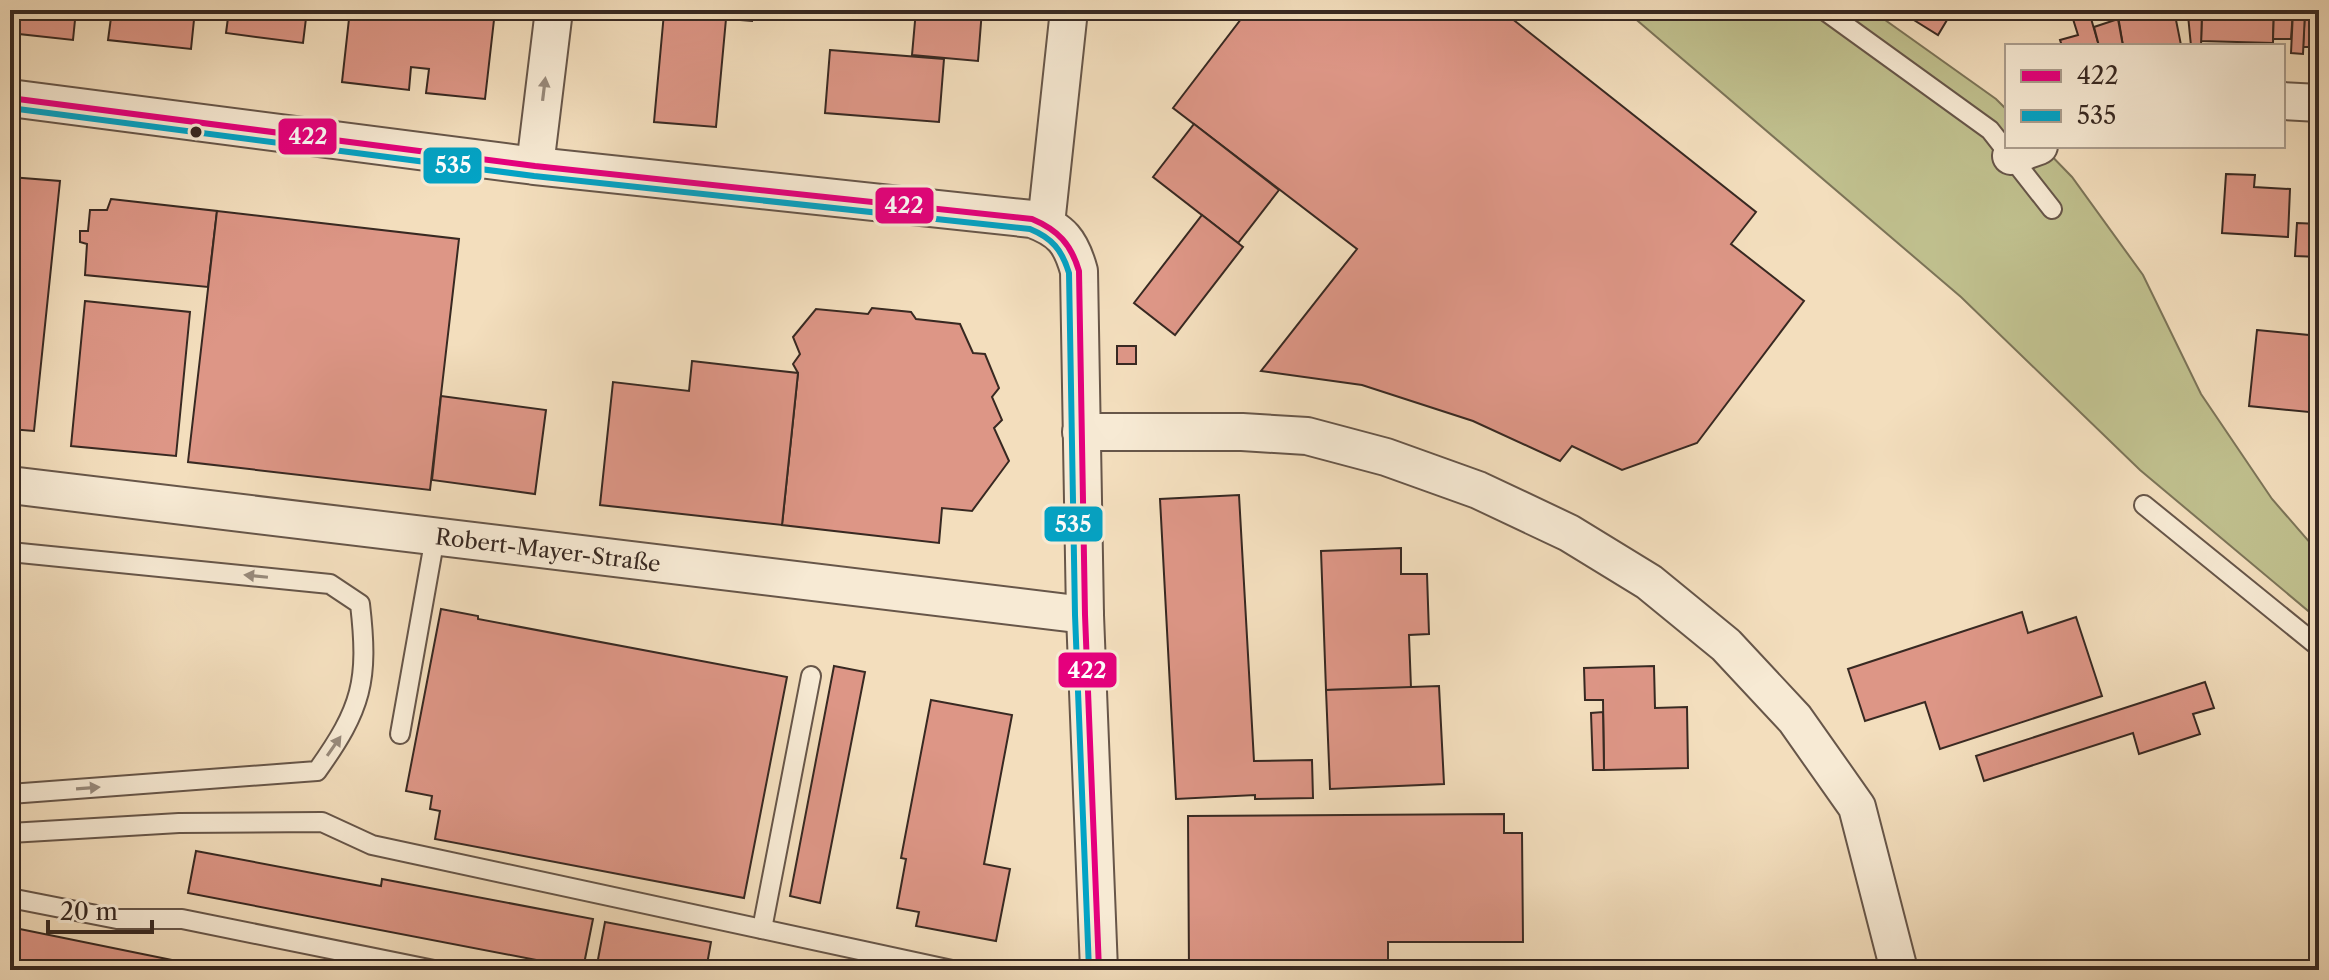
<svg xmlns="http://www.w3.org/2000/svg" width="2329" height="980" viewBox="0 0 2329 980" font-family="'Libre Caslon Text',serif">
  <rect width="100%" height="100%" fill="#f3debd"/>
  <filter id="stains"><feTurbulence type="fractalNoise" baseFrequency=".0025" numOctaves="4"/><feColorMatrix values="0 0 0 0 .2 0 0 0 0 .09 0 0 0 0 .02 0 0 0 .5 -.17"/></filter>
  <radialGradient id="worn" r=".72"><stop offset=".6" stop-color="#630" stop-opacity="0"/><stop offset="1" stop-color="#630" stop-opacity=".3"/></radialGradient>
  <path fill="#c0c08e" stroke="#7c7458" stroke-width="2" d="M1625,10H1871L1996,99L2007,110V146H2042L2072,177L2143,275L2201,394L2272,499L2319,553V620L2140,470L1961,297Z"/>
  <g fill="#dd9686" stroke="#382922" stroke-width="2">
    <path d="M10,10H76L73,40L10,33Z"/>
    <path d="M112,10H195L191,49L108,40Z"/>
    <path d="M229,10H307L303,43L226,33Z"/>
    <path d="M350,10H419V16L436,18L437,10L495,11L485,99L426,93L429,69L411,67L409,90L342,82Z"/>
    <path d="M691,10H753L752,21L690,16Z"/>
    <path d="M916,10H982L978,61L912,55Z"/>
    <path d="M1248,10H1501L1756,212L1731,244L1804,301L1697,443L1622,470L1572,446L1560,461L1473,421L1362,385L1261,371L1357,249L1173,108Z"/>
    <path d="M1913,10H1953L1938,35L1909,17Z"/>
    <path d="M2117,10H2174L2181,45L2123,46Z"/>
    <path d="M2202,10H2274L2273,43L2201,41Z"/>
    <path d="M2274,10H2293L2291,39H2273Z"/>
    <path d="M2305,10H2319V47H2303Z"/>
    <path d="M2293,11L2305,12L2303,54L2291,53Z"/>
    <path d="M2202,12L2201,46H2191L2188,15Z"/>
    <path d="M664,13L726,19L716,127L654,122Z"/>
    <path d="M2090,15L2099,46H2062L2060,40L2078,35L2073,19Z"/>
    <path d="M2118,19L2123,46H2099L2094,27Z"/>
    <path d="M830,50L944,59L939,122L825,113Z"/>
    <path d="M1194,124L1279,190L1238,243L1153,177Z"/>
    <path d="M2226,174L2255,175L2254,187L2290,189L2288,237L2222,233Z"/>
    <path d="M10,177L60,181L34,431L10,429Z"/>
    <path d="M111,199L217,211L208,287L85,275L87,244L80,242V231H88L90,210H107Z"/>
    <path d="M217,211L459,239L430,490L188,462Z"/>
    <path d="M1202,215L1243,247L1175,335L1134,303Z"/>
    <path d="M2297,223L2319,224V257L2295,256Z"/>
    <path d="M85,301L190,312L176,456L71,446Z"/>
    <path d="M872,308L911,312L916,319L960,324L973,353L985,354L999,388L992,397L1002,420L994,428L1009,461L972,511L942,508L939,543L782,525L798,373L793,364L800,354L793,337L816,309L868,314Z"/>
    <path d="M2257,330L2319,336V413L2249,406Z"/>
    <rect x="1117" y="346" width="19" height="18"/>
    <path d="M692,361L798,373L782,525L600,505L613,382L689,391Z"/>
    <path d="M441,396L546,410L535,494L432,480Z"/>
    <path d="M1239,495L1254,761L1312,760L1313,798L1255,799V795L1176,799L1160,499Z"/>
    <path d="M1401,548V574H1427L1429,634L1409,635L1411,688L1326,690L1321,551Z"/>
    <path d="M441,609L478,616V619L787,677L744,898L435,839L440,811L430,809L432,796L406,791Z"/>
    <path d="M2022,612L2028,633L2076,617L2102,696L1940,749L1925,702L1865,721L1848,669Z"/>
    <path d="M834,666L865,672L820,903L790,896Z"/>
    <path d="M1654,666L1655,708L1687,707L1688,768L1604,770L1603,700H1585L1584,668Z"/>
    <path d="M2205,682L2214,708L2193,714L2200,734L2139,754L2133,733L1984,781L1976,756Z"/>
    <path d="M1439,686L1444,784L1330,789L1326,690Z"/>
    <path d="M931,700L1012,715L984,864L1010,869L996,941L916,926L919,912L897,908L906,859L901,858Z"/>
    <path d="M1603,712L1604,770H1593L1591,713Z"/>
    <path d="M1504,814V833H1522L1523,942H1388V970H1189L1188,816Z"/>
    <path d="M196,851L381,886L382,879L593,919L583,969L188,893Z"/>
    <path d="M605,922L711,942L706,970H596Z"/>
    <path d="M10,927L221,970H10Z"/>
  </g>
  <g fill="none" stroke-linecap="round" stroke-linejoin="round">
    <g stroke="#675649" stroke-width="22">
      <g id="service">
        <path d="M1824,10L1990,130L2052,209"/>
        <path d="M2144,505L2319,647"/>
        <path d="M10,552L330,584L360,604C369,681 362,708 317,771L10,794"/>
        <path d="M400,734L435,537"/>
        <path d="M10,833L179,823L322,822L372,845L952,970"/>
        <path d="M10,898L117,919H182L434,970"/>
        <path d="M762,929L811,676"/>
      </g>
    </g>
    <g stroke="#675649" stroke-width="40">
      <g id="minor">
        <path d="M10,98L535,166L1032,219C1062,230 1071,242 1079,271L1085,615L1099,970"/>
        <path d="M2283,101L2319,103"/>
        <path d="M2011,156L2039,146"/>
        <path d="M535,166L554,10"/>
        <path d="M1046,224L1069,10"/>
        <path d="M1081,432H1242L1307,436L1386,457L1478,490L1569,533L1649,582L1726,645L1795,719L1857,807L1899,970"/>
        <path d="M10,485L1085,615"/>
      </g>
    </g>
    <use href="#service" stroke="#f7ead4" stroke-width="18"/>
    <use href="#minor" stroke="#f7ead4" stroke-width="36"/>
    <g stroke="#f7ead4" stroke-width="12">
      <path id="bus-1" d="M10,98L535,166L1032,219C1058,230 1071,244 1079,271L1085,615L1099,970"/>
    </g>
    <g stroke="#f7ead4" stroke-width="12">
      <path id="bus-2" d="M10,108L534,176L1030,229C1052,238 1062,250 1069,273L1075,615L1089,970"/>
    </g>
    <use href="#bus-1" stroke="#e5007d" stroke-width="6"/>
    <use href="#bus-2" stroke="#03a3c5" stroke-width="6"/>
  </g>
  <defs><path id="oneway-solid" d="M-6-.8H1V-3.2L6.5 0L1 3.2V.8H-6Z" transform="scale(2)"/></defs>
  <g fill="#988a7b">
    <use href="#oneway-solid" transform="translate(544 89) rotate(-83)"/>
    <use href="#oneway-solid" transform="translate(256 576) rotate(-174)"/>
    <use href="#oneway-solid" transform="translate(334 746) rotate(-55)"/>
    <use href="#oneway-solid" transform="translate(88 788) rotate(-4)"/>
  </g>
  <circle fill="#382922" stroke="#f7ead4" stroke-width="3" cx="196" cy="132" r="7"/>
  <g text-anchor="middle" stroke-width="6" stroke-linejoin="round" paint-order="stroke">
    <g font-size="22" fill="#382922" stroke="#f7ead4">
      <text transform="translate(548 550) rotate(7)" y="8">Robert-Mayer-Straße</text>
    </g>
  </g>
  <g stroke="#f7ead4" stroke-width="3">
    <rect x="277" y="117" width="61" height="39" rx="8" fill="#e5007d"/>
    <rect x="422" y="146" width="61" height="39" rx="8" fill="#03a3c5"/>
    <rect x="874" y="186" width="61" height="39" rx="8" fill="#e5007d"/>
    <rect x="1043" y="505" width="61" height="38" rx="8" fill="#03a3c5"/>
    <rect x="1057" y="651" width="61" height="38" rx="8" fill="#e5007d"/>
  </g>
  <g font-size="22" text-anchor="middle" font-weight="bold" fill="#fff">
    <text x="308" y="144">422</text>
    <text x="453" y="173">535</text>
    <text x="904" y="213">422</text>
    <text x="1073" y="532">535</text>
    <text x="1087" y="678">422</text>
  </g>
  <rect width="2329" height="980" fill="none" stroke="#f3debd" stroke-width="40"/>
  <rect x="12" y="12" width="2305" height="956" fill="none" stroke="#382922" stroke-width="4"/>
  <rect x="20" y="20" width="2289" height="940" fill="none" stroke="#382922" stroke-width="2"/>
  <rect x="2005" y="44" width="280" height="104" fill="#f7ead4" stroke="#ab9d8d" stroke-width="2"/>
  <rect x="2021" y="70" width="40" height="12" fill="#e5007d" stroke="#ab9d8d" stroke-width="2"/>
  <text x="2077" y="84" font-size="24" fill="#382922">422</text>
  <rect x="2021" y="110" width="40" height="12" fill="#03a3c5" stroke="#ab9d8d" stroke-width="2"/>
  <text x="2077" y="124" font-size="24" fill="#382922">535</text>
  <path d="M48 920v12h104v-12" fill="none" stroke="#382922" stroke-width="4"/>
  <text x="60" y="920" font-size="24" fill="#382922" stroke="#f7ead4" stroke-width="6" paint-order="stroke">20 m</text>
  <rect width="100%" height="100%" filter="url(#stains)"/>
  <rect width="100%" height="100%" fill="url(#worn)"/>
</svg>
